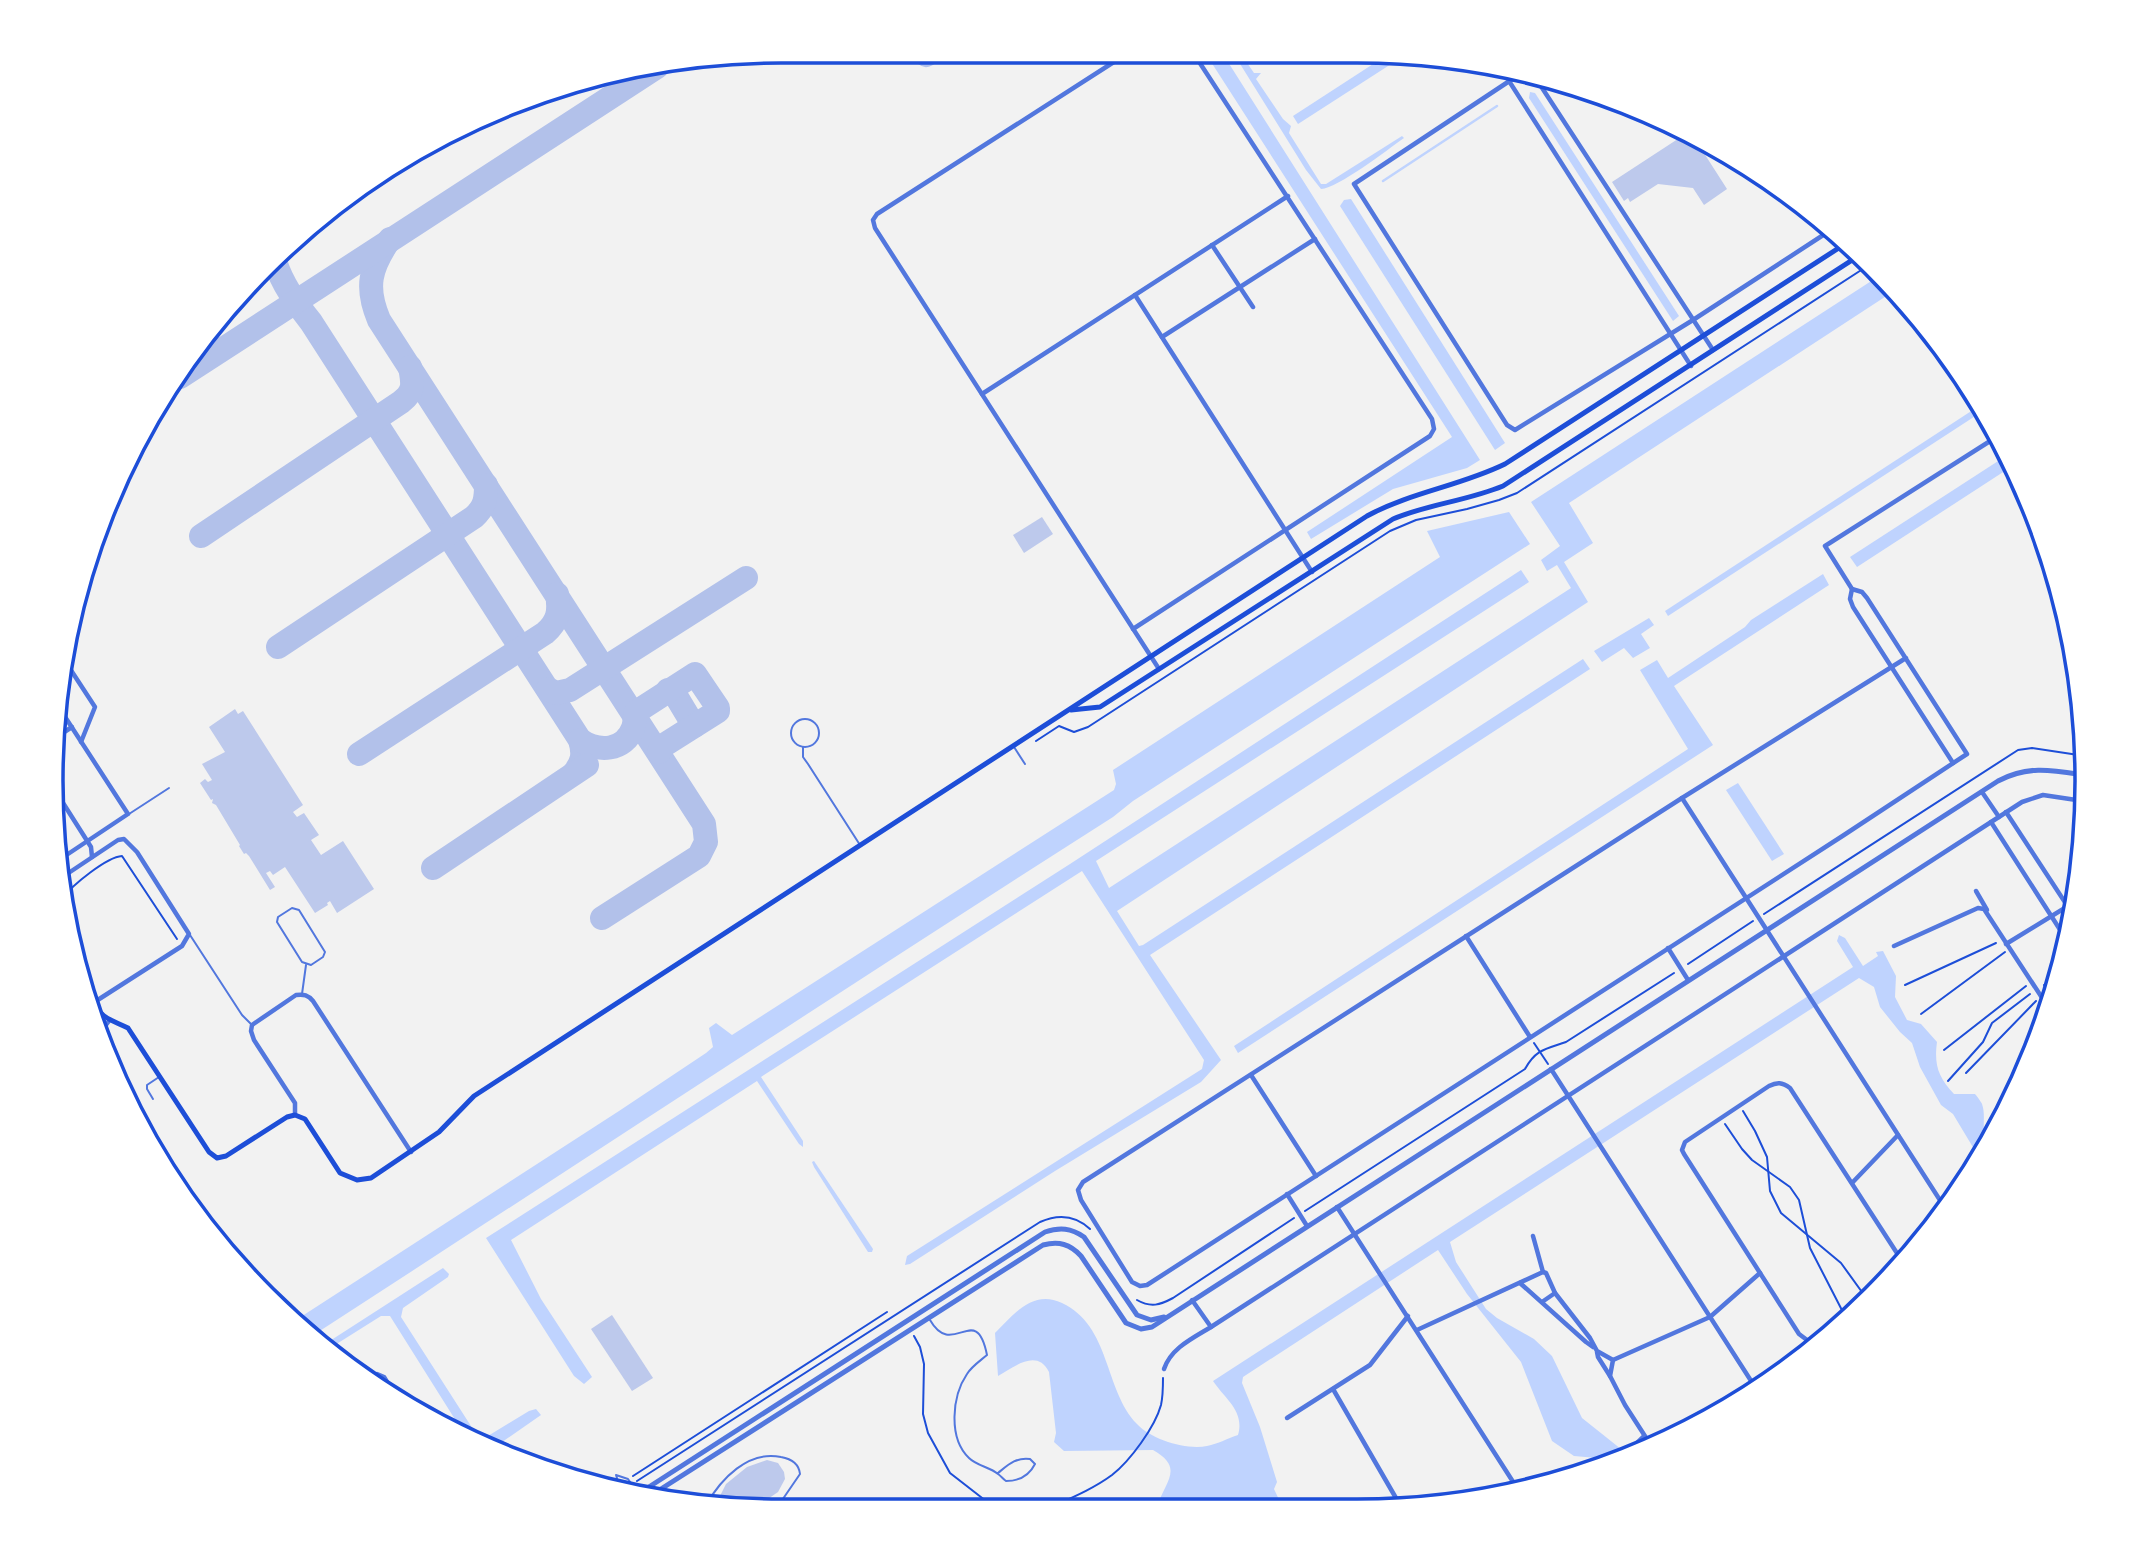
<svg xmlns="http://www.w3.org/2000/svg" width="2138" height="1562" viewBox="0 0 2138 1562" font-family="Rubik,sans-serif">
  <rect width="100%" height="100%" fill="#f2f2f2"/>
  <g fill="#bfd3fe">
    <path d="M1204,51H1221L1480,460L1467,468L1393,489L1311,539L1307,532L1452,437Z"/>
    <path d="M1232,51H1239L1254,73H1261L1256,79L1283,119L1291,126L1289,133L1321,184H1326L1402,136L1404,138C1387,150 1338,188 1321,189L1306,170Z"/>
    <path d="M1387,55L1402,57L1298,124L1293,116Z"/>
    <path d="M1530,92L1535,93L1679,316L1673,321L1529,98Z"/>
    <path d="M1351,199L1505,443L1495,450L1340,206L1344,200Z"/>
    <path d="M1879,276L1894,291L1569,503L1593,543L1564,562L1588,602L1117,911L1139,946L1143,945L1583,659L1590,669L1150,955L1221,1060L1201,1082L1055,1171L910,1264L905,1265L907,1256L1202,1069L1204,1060L1082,871L761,1077L803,1141V1147L799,1144L757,1081L511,1240L541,1299L592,1377L584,1384L574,1376L486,1238L1070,864L1521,570L1529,582L1096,861L1109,888L1571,588L1557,565L1547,571L1541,560L1560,546L1531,502Z"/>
    <path d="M1979,406L1983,411L1668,616L1665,611Z"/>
    <path d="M2009,454L2014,465L1857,567L1850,557Z"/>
    <path d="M1509,512L1530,544L1133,801L1113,817C845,988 579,1163 312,1336L296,1320L619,1111L706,1053L713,1047L709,1028L716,1023L732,1035L1114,790L1116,784L1113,770L1440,557L1427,531Z"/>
    <path d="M1823,574L1829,585L1674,686L1713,745L1238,1053L1234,1046L1688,749L1640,670L1657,660L1668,678L1745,627L1751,620Z"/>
    <path d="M1649,618L1654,625L1641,634L1650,648L1633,658L1624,648L1602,662L1594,651Z"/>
    <path d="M1738,783L1784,854L1772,861L1726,790Z"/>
    <path d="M1839,935L1845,938L1863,966L1878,956L1876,952L1883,951L1896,976L1895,997L1907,1020L1921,1024L1937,1042C1934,1065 1938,1077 1954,1094H1975C1976,1095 1982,1103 1982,1104C1987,1118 1979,1131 1990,1145L1980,1159L1953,1114L1941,1105L1920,1067L1912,1043L1900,1032L1880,1007L1874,987L1859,978L1450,1242L1456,1262L1486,1309L1497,1318L1534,1339L1552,1356L1582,1418L1631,1457L1620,1460L1574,1456L1552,1441L1521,1362L1467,1294L1438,1250L1243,1377L1242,1383L1260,1427L1277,1482L1274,1489L1282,1506L1157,1507C1165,1481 1185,1468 1153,1450L1064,1451L1054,1442L1056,1433L1049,1372C1037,1348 1014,1367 998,1376L995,1333C1014,1314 1033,1289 1062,1303C1111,1326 1104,1390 1137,1424C1152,1440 1186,1450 1207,1446C1218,1444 1228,1438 1238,1435C1245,1411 1225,1399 1213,1381L1853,967L1837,941Z"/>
    <path d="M814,1161L873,1249L872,1252H868L814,1167L812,1162Z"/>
    <path d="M443,1268L449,1274L448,1277L403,1308L401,1317L478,1437L483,1439L529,1411L536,1409L541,1415L492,1449L468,1440L390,1316H381L327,1350L322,1346Z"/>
  </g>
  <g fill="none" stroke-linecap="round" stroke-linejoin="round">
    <path stroke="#bfd3fe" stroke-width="2.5" d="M1383,181L1497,106"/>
    <g stroke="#b2c1ea" stroke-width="24">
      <path d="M921,51L926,55L933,51"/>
      <path d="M390,239C370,268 365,287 379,320L704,824L706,842L699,856L602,918"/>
      <path d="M275,261C282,284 296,303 311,322L580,740C584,754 583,762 574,773"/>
      <path d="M180,377L657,67"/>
      <path d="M201,536L401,402C415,391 413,384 410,367"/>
      <path d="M278,647L474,517C485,507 486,499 486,485"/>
      <path d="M548,689L556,693L570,690L746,578"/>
      <path d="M668,690L673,691L694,726"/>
      <path d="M580,740C598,752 624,752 633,728C635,723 634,717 636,712L695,674L718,708V711L661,747L659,752"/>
      <path d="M359,754L545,633C558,622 560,611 557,594"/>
      <path d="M433,868L587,765"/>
    </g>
  </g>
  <g fill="#bdc9ec">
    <path d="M1687,133L1693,136L1727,189L1704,205L1693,188L1658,184L1630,202L1628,198L1624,201L1612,182Z"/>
    <path d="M1042,517L1053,534L1024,553L1013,535Z"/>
    <path d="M235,709L238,714L243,711L303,805L293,812L297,817L304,813L319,835L311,840L321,855L343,841L374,889L337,913L330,901L327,903L328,905L315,913L285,867L273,875L270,871L266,873L275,887L270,890L249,856L246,853L244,854L239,846L240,845L216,805L212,803L213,799L211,800L200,783L205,779L208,782L212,780L202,764L225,752L209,727Z"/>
    <path d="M612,1315L653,1378L632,1391L591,1329Z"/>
    <path d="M767,1460L778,1463L784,1472L785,1479L778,1492L752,1510L724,1508L720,1496L726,1484L747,1467Z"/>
  </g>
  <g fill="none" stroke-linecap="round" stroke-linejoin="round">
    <g stroke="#1d4ed8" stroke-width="2">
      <path d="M1036,741L1059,726L1074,732L1088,727L1390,531L1416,520L1467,509L1499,500L1517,493L1869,265"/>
      <path d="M63,898C72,885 107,857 122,856L177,939"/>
      <path d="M1764,914L2018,750L2032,748L2085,756"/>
      <path d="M1688,964L1753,921"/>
      <path d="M1905,985L1996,943"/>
      <path d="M2044,985L2058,976"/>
      <path d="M1921,1014L2005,952"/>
      <path d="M1534,1043L1548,1064"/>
      <path d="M1944,1050L2026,986"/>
      <path d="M1966,1073L2036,1001"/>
      <path d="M1948,1081L1983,1042L1992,1023L2030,994"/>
      <path d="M1743,1111L1755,1131L1767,1157L1770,1191L1781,1213L1841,1263L1867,1299"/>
      <path d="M1725,1124L1742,1149L1752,1160L1790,1187L1799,1200L1810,1248L1846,1318"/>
      <path d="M1305,1211L1525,1069C1536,1049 1546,1049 1566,1042L1674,973"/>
      <path d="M1137,1300C1151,1308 1160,1305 1173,1298L1294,1218"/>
      <path d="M914,1336L920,1347L924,1364L923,1414L928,1433L950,1473L995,1508"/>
      <path d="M633,1476L887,1312"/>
      <path d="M637,1481L1040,1222C1058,1214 1075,1215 1090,1229"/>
      <path d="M1049,1508C1071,1498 1093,1489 1112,1475C1130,1461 1155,1427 1161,1405C1163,1396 1163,1386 1163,1378"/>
    </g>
    <g stroke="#5277de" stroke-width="2">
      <circle cx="805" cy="733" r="14"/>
      <path d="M803,747V757L808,764L860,845"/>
      <path d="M1014,747L1025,764"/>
      <path d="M129,814L169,788"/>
      <path d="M292,908L299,910L325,952L323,957L311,965L302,962L277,922L278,917Z"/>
      <path d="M190,935L242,1015L252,1025"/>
      <path d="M302,994L306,965"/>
      <path d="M153,1099L147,1089V1085L159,1077"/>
      <path d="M930,1320C953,1360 976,1300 987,1355C980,1361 972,1366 967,1374C952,1396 948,1438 969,1458C977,1466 990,1467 998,1474C1001,1476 1003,1479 1006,1481C1020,1481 1029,1476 1035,1464L1030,1459C1016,1457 1008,1465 998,1473"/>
      <path d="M621,1491L616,1475L628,1479L638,1493"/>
      <path d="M706,1505C721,1479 748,1450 781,1457C792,1459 799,1464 800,1474L776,1509"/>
      <path d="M721,1508L722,1507"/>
    </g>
    <g stroke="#5277de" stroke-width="4.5">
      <path d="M1131,51L877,214L873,220L875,228L1159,669"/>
      <path d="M1523,72L1354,184L1507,425L1515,430L1693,320L1834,228"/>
      <path d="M1533,74L1713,350"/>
      <path d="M1509,81L1691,366"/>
      <path d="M1212,245L1253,307"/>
      <path d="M1135,295L1312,572"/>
      <path d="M1162,337L1315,239"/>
      <path d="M982,394L1288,196"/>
      <path d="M1852,589L1850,599L1853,607L1953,763"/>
      <path d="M1133,629L1430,436L1434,429L1432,419L1192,51"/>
      <path d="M63,658L95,707L81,742"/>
      <path d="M1906,658L1682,798L1083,1182L1078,1190L1081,1200L1132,1282L1140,1286L1147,1285L1844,835L1967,754L1867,598L1862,592L1852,589L1825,546L1998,436"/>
      <path d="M55,738L72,727"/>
      <path d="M51,784L91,847L92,857"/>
      <path d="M1982,792L1999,817"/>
      <path d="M1682,798L1945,1208"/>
      <path d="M2006,812L2072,913"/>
      <path d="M1991,822L2066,939"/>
      <path d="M56,862L128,814L58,706"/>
      <path d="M58,880L118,840L124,839L137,852L189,934L182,946L93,1003"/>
      <path d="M1976,891L1987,910"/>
      <path d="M1466,936L1530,1037"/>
      <path d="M2006,944L2068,906"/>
      <path d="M1894,946L1978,908L1984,909L2050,1010"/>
      <path d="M1668,948L1688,980"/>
      <path d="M99,1034L109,1021"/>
      <path d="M1551,1069L1755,1387"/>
      <path d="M1251,1075L1316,1176"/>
      <path d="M295,1115V1103L254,1040L251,1031L252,1025L296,995C304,994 308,995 313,1001L411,1152"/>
      <path d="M1852,1183L1898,1135"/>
      <path d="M1287,1194L1307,1226"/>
      <path d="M1337,1207L1517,1488"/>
      <path d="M1533,1236L1543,1272"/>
      <path d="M1520,1283L1586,1342L1593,1347"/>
      <path d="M1542,1302L1555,1293"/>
      <path d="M1841,1323L1812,1340H1807L1799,1334L1684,1154L1682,1150L1685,1142L1769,1086C1777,1082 1782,1082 1790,1088L1904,1264"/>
      <path d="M1211,1327L2022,802L2043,795L2083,801"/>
      <path d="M1417,1330L1543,1272L1546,1273L1555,1293L1590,1338L1597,1351L1613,1360L1610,1376L1625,1405L1652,1447"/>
      <path d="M1597,1352L1598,1357L1610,1376"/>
      <path d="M1613,1360L1710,1317L1760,1273"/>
      <path d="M1164,1369C1171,1348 1193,1338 1211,1327L1192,1300"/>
      <path d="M366,1379L377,1374L384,1377L397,1398"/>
      <path d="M1333,1389L1400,1505"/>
      <path d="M1287,1418L1370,1365L1408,1316"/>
      <path d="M1639,1442L1646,1450"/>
      <path d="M1618,1461L1644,1436"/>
    </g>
    <g stroke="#5277de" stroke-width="5">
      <path d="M638,1494L1045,1232C1060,1227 1071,1228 1084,1237L1137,1315L1151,1320L1164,1317"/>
      <path d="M650,1496L1043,1245C1059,1241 1070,1244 1081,1256L1126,1323L1141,1329L1152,1327L1998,781C2028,765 2052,770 2084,775"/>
    </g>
    <g stroke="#1d4ed8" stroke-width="5">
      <path d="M1071,710L1100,707L1393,519C1428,504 1467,501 1503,486L1860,255"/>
      <path d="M90,999C104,1020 107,1018 128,1028L209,1152L217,1158L226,1156L287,1117L295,1115L305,1119L340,1173L357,1180L371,1178L439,1132L474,1096L1367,516C1411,492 1460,486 1505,464L1848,242"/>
    </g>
  </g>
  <path d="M0 0H2138V1562H0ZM781 63H1357A718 718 0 0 1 2075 781V781A718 718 0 0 1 1357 1499H781A718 718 0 0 1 63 781V781A718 718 0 0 1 781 63Z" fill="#fff" fill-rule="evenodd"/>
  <path fill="none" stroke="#1d4ed8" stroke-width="3.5" d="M781 63H1357A718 718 0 0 1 2075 781V781A718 718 0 0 1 1357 1499H781A718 718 0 0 1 63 781V781A718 718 0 0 1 781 63Z"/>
</svg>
